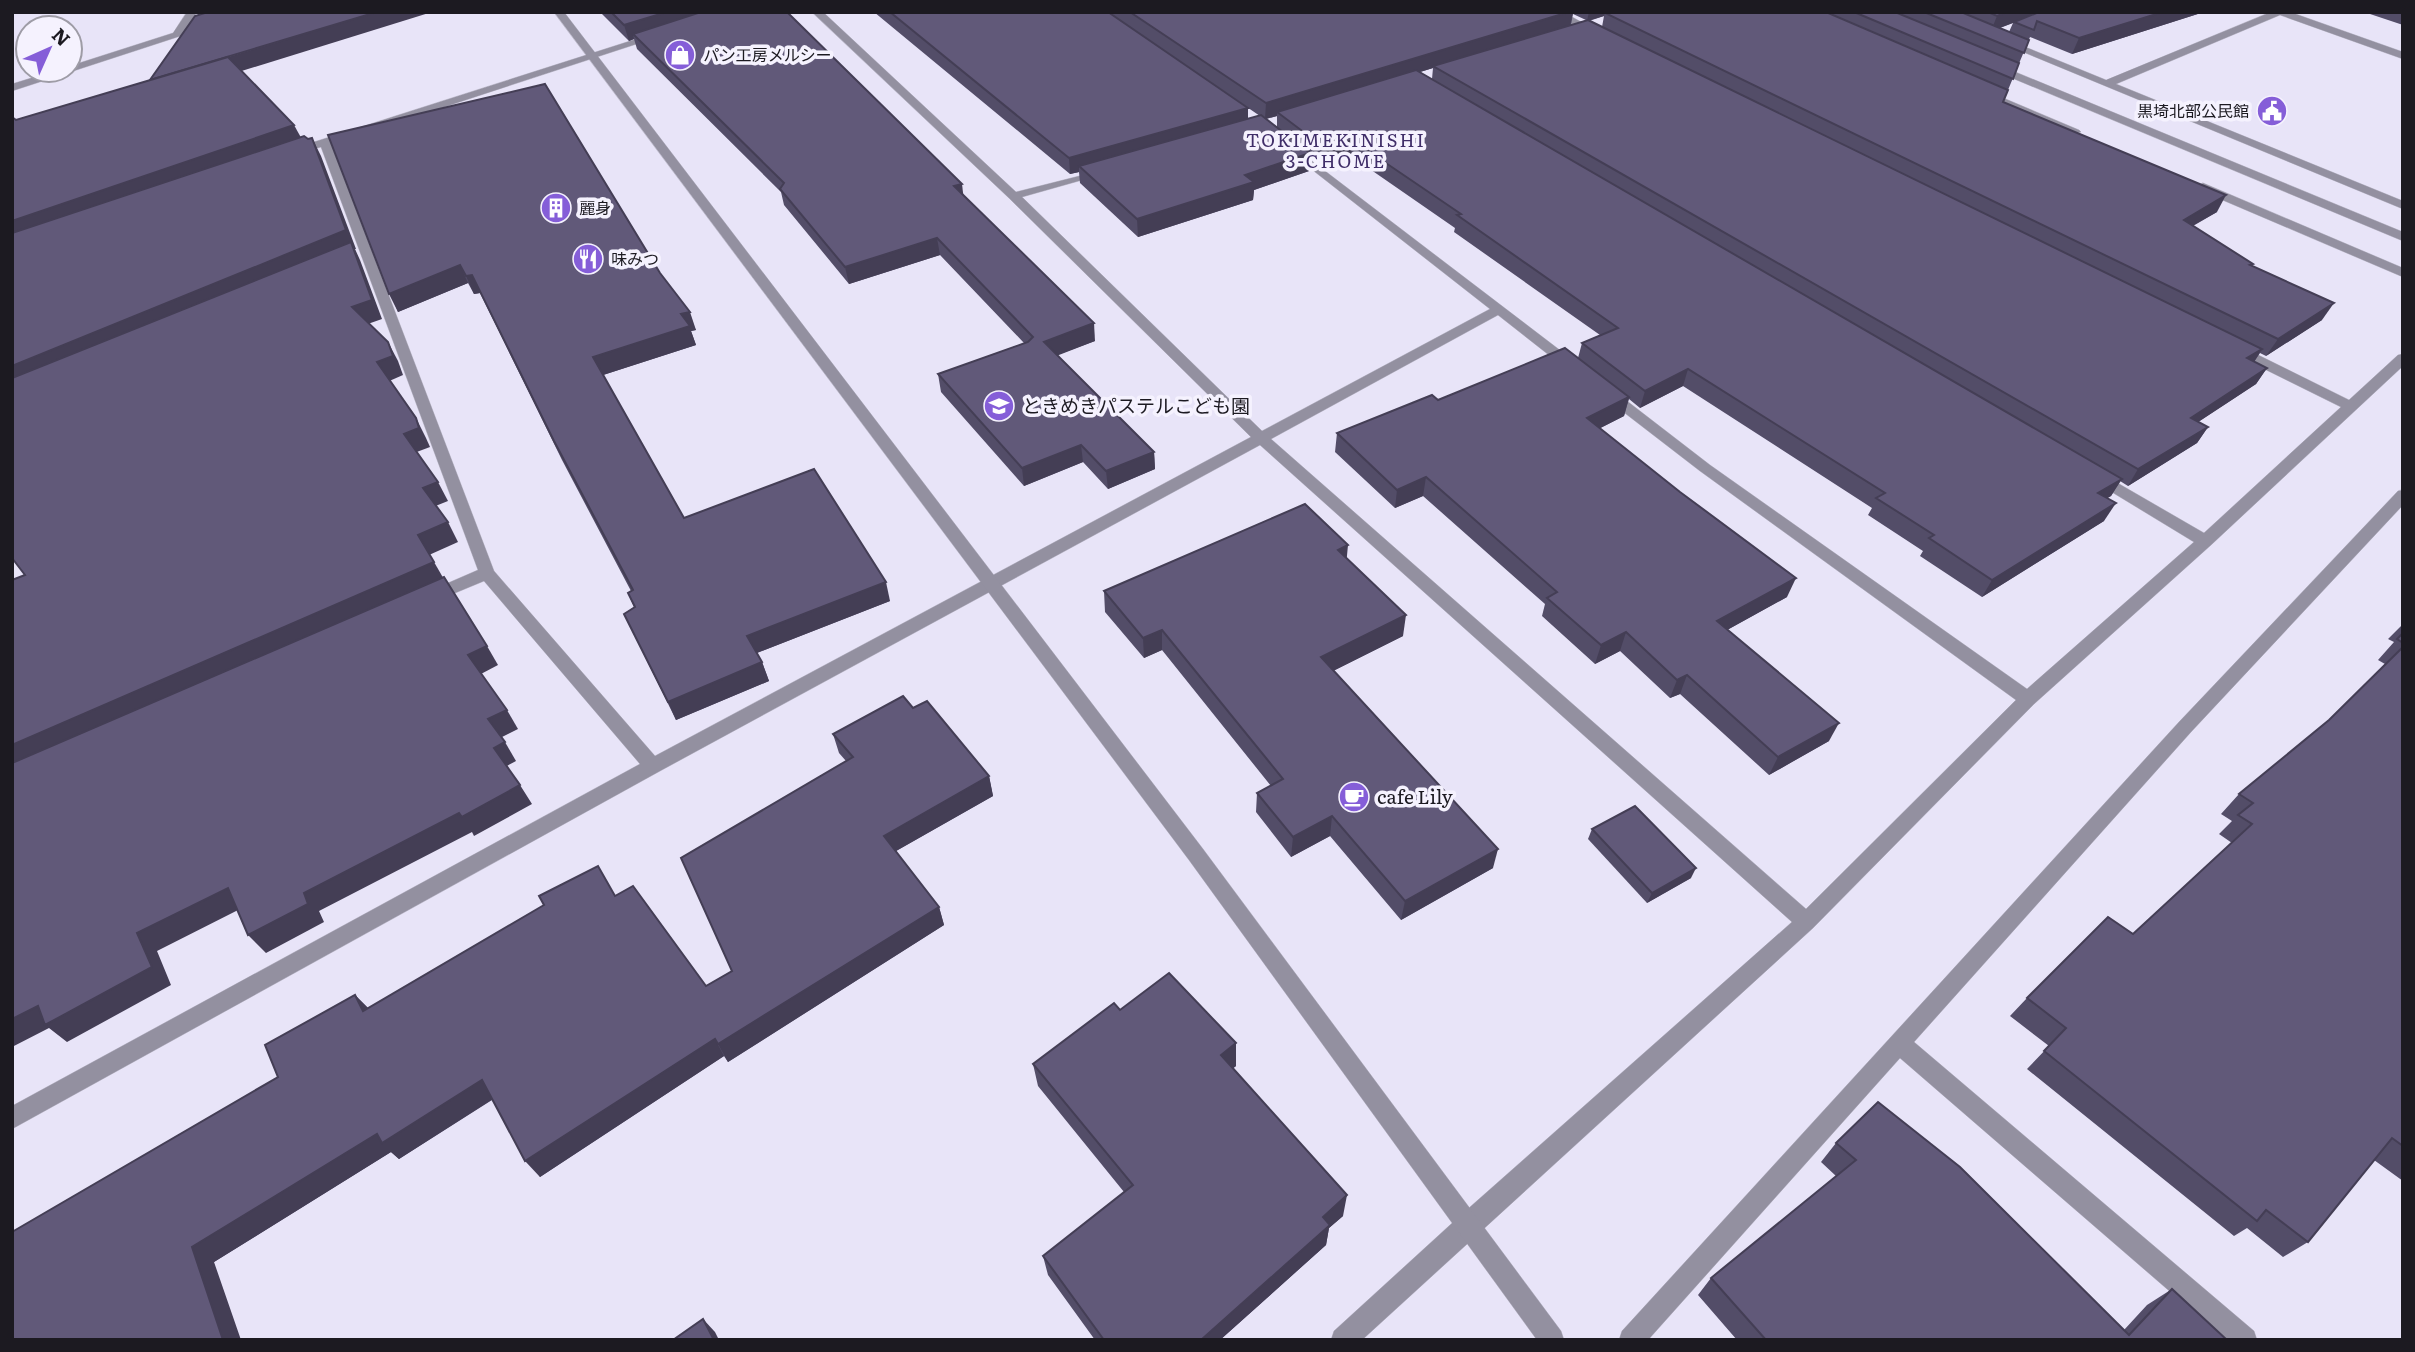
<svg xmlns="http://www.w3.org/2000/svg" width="2415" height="1352" viewBox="0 0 2415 1352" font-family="Literata,'Noto Sans JP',serif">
  <rect width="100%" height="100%" fill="#e8e4f8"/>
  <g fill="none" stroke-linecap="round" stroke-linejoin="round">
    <g stroke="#c3c0d1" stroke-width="1">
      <g id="minor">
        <path d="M187,12H197L186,29L238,12H254L12,91V84L57,70H70V66L173,33Z"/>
        <path d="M812,12H823L1016,192L1107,169V173L1022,197L1262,431L1490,309L1287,150V146L1291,145L1578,364V370H1568L1498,315L1271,439L1806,909L2016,700L1700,471L1604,397V391H1614L1710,465L2027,689L2194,542L2092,480L2089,477L2092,474H2102L2204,533L2341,407L2230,352V346H2240L2349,400L2398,355L2403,354V366L2211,545L2034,704L1813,928L1362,1340H1331L1334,1331L1461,1215L1792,922L1260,445L660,771L12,1129V1106L640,764L484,581L431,603L423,597L425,593L478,570L321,147L293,155L287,152L289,150L652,34L661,36L331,144L494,571L655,756L1251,437L1010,199Z"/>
        <path d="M1550,12H1563L1603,34L1594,36Z"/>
        <path d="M2271,12H2290L2403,52V59L2280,15L2116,84L2403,201V209L1999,42L2008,40L2106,80Z"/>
        <path d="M1982,89L2079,130L2081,132L2071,134L1978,94V90Z"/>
        <path d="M2203,183L2403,268V277L2199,190L2197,187Z"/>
        <path d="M2403,490V505L2191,732L1914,1042L2254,1331L2257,1340H2226L1900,1058L1648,1340H1619L1622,1331L2179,722L2398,491Z"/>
      </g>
    </g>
    <g stroke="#c3c0d1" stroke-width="1">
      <g id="tertiary">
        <path d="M554,12H564L1203,849L1561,1331L1564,1340H1537L1189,860Z"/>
        <path d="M1988,64H1996L2403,232V241L1988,68Z"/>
      </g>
    </g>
    <use href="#minor" fill="#9390a0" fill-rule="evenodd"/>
    <use href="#tertiary" fill="#9390a0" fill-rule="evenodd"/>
  </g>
  <g fill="#534d68" fill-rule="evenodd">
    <path d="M600,12H787L963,195L1095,341L1057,355L1154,452L1155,469L1108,489L1083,462L1024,486L941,392L938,374L1024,343L940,255L849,284L784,205L781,192L637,49L634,39L629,41Z"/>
    <path d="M874,12H1108L1248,108V119L1260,116L1108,12H2204L2072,54L2030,37L2003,102L2217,212L2193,226L2253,264L2251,266L2322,320L2266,356L2260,353L2254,362L2267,368L2256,384L2198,422L2208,427L2197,443L2128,486L2120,481L2111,496L2107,498L2104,521L1982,597L1920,556L1923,551L1868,515L1872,508L1683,386L1640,408L1629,399L1624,416L1600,428L1787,597L1727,630L1829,741L1769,775L1680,694L1670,698L1620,651L1595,664L1542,616L1545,604L1423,496L1395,508L1335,452L1337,433L1438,400L1578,358L1582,343L1600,335L1454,232L1455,228L1351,156L1325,165L1310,154L1309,171L1254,190L1253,200L1138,237L1080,183L1079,172L1070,174ZM1573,14L1586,20L1571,25ZM1604,16L1602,27L1589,21ZM2013,23L2009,32L2000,28ZM1433,68L1432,79L1420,72ZM1277,116V127L1266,119Z"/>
    <path d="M2364,12H2403V25Z"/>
    <path d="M328,135L660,273L696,330L691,331L696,345L603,375L684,518L890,601L757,653L762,662L769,681L676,720L624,614L634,607L628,593L631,591L562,460L480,293L474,294L468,283L398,312Z"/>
    <path d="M1347,559L1403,636L1333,671L1493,868L1401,920L1330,836L1291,857L1256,812L1257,793L1271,786L1162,650L1144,658L1105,612L1104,591Z"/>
    <path d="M2403,624V1181L2374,1160L2308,1242L2283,1257L2247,1228L2234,1236L2027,1069L2049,1046L2010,1016L2027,998L2133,934L2232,843L2219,834L2232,821L2221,814L2239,794L2329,720L2385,664L2378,660L2394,642L2388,639Z"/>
    <path d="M913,708L989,776L993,796L896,851L939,907L944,925L728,1062L724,1056L540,1177L492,1100L399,1159L391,1152L214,1262L12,1340L278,1077L355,995L368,1008L615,896L706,986L732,971L846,761L839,753L833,734Z"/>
    <path d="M1592,829L1691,878L1647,903L1588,839Z"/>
    <path d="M1120,1010L1236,1066L1233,1068L1343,1216L1329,1228L1326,1245L1220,1340H1095L1048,1275L1043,1256L1124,1192L1038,1086L1033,1064Z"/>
    <path d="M1836,1143L2124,1330L2147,1305L2172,1289L2227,1340H1737L1698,1295L1711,1278L1836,1176L1821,1162Z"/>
  </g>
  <g fill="#443e55">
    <path d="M377,12H432L158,97L149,81Z"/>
    <path d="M667,12H719L633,34L634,39L629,41L624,25Z"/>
    <path d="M1569,12H1573L1570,26L1433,66V68L1280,115L1277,112V116L1265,119L1266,103Z"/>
    <path d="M1589,12H1615L1605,13L1604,16L1587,21Z"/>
    <path d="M2007,12H2042L1991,31L1997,16Z"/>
    <path d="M2163,12H2204L2072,54L2079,38Z"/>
    <path d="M1248,108V124L1079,166V172L1070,174L1069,158Z"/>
    <path d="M294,125L304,143L12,244V221Z"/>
    <path d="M312,138L321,156L356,249H355L360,260L382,319L362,326L12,391V366Z"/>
    <path d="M1352,140L1351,156L1325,165L1326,149Z"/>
    <path d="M1310,153L1309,171L1254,190L1253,200L1138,237L1137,219L1245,175Z"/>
    <path d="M962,184L964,201L954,186Z"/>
    <path d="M2226,195L2217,212L2174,236L2184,220Z"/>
    <path d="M937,238L940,255L849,284L845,267Z"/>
    <path d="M460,265L468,283L398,312L389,294Z"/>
    <path d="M472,275L480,293L474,294L466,276Z"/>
    <path d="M2334,303L2322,320L2266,356L2278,339Z"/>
    <path d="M690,312L696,330L691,331L696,345L600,376L593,357L681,314Z"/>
    <path d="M1094,323L1095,341L1046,360L1044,342Z"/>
    <path d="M388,342L398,361L403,375L387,382L377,362Z"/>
    <path d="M2262,349L2252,365L2247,358Z"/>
    <path d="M2267,368L2256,384L2180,434L2191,418Z"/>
    <path d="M1688,369L1683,386L1640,408L1645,391Z"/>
    <path d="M1629,397L1624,416L1583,437L1587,418Z"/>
    <path d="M416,418L426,438L430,447L414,453L404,434Z"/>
    <path d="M2208,427L2197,443L2128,486L2138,469Z"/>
    <path d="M1081,445L1083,462L1024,486L1022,468Z"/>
    <path d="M1154,452L1155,469L1108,489L1106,471Z"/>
    <path d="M1426,477L1423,496L1395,508L1397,490Z"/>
    <path d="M2122,479L2111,496L2087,510L2098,493Z"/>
    <path d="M438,482L448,501L433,507L423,488Z"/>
    <path d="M2116,503L2104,521L1982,597L1992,580Z"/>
    <path d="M448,522L458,542L429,555L418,535Z"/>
    <path d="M1348,545L1346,566L1338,550Z"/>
    <path d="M434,562L445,581L12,772V745Z"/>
    <path d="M1796,578L1787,597L1709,640L1717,621Z"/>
    <path d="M886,582L890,601L754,654L747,636Z"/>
    <path d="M1406,615L1403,636L1319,678L1321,657Z"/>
    <path d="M1162,630V650L1144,658L1143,638Z"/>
    <path d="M1626,632L1620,651L1595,664L1601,645Z"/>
    <path d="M487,646L498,665L479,675L468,655Z"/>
    <path d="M762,662L769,681L676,720L668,702Z"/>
    <path d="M1687,675L1680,694L1670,698L1677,680Z"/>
    <path d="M507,710L518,729L500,738L488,719Z"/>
    <path d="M1839,723L1829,741L1769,775L1778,757Z"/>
    <path d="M505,742L516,761L505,767L494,748Z"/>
    <path d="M989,776L993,796L889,855L884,836Z"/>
    <path d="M520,785L532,804L474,836L472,832L319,911L324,922L266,953L248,935L304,893L459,813Z"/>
    <path d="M1332,816L1330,836L1291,857L1293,837Z"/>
    <path d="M1498,849L1493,868L1401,920L1405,901Z"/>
    <path d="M1696,868L1691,878L1647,903L1652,893Z"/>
    <path d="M228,888L246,906L157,951L171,985L67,1042L49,1028L12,1047V1019L137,933Z"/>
    <path d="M939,907L944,925L728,1062L718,1044Z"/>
    <path d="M355,995L372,1012L363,1011Z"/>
    <path d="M715,1039L724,1056L540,1177L525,1161Z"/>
    <path d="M1236,1043V1066L1221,1078V1055Z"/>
    <path d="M482,1080L496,1097L399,1159L391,1152L214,1262L241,1340H223L192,1247L377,1134Z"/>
    <path d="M1347,1195L1343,1216L1329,1228L1326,1245L1220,1340H1201L1323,1217Z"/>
    <path d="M703,1319L715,1332L719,1340H714Z"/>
  </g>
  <g fill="#615979" stroke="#443e55" stroke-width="2">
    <path d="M208,12H377L150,80L195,16Z"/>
    <path d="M611,12H667L624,25Z"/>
    <path d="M701,12H787L962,184L954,186L1094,323L1044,342L1154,452L1106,471L1081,445L1022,468L938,374L1028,342L1033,337L937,238L845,267L780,189L784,183L633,34Z"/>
    <path d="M890,12H1108L1248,108L1069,158Z"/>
    <path d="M1130,12H1569L1266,103Z"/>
    <path d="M1608,12H1826L2008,90L2003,102L2226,195L2184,220L2253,264L2250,265L2334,303L2278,339L1605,13Z"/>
    <path d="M1854,12H1895L2019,63L2013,79Z"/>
    <path d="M1924,12H1961L2029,40L2024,53Z"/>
    <path d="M1988,12H2007L1997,16Z"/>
    <path d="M2039,12H2163L2079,38L2037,21L2034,30L2014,22Z"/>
    <path d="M1588,20L2262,349L2247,358L2267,368L2191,418L2208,427L2138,469L1433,66Z"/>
    <path d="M228,57L294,125L12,221V117L16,120Z"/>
    <path d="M1416,70L2122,479L2098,493L2116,503L1992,580L1929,538L1934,535L1876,498L1885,493L1688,369L1645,391L1582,343L1618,328L1457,215L1461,214L1352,140L1326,149L1277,112Z"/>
    <path d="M545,84L660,273L690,312L681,314L690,326L593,357L684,518L814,469L886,582L747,636L762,662L668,702L624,614L635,607L628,593L633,590L554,441L472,275L466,276L460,265L389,294L328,135Z"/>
    <path d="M1261,115L1310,153L1245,175L1254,182L1137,219L1079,166Z"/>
    <path d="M304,136L308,139L312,138L346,230L12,366V233Z"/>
    <path d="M351,242L372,300L352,307L388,342L393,356L377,362L416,418L419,428L404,434L438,482L423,488L448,522L418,535L434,562L12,745V580L25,575L12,558V378Z"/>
    <path d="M1565,348L1629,397L1587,418L1680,492L1796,578L1717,621L1839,723L1778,757L1687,675L1677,680L1626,632L1601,645L1547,598L1557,592L1426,477L1397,490L1337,433L1432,395L1438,400Z"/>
    <path d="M1305,504L1348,545L1338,550L1406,615L1321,657L1498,849L1405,901L1332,816L1293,837L1257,793L1283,779L1162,630L1143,638L1104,591Z"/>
    <path d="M444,577L487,646L468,655L507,710L488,719L505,742L494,748L520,785L462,817L459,813L304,893L308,904L248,935L228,888L137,933L152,967L45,1025L38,1006L12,1019V763Z"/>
    <path d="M2403,633V643L2397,639Z"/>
    <path d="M2403,647V1146L2392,1138L2308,1242L2266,1210L2257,1221L2044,1051L2066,1028L2027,998L2108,917L2133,934L2252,824L2238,815L2253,803L2239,794L2329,720Z"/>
    <path d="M903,696L913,708L927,701L989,776L884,836L939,907L718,1044L715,1039L525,1161L482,1080L382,1143L377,1134L192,1247L223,1340H12V1232L278,1077L265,1045L355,995L363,1011L544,905L539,896L598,866L615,896L633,886L706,986L732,971L681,858L853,757L833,734Z"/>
    <path d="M1635,806L1696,868L1652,893L1592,829Z"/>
    <path d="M1169,973L1236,1043L1221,1055L1347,1195L1323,1217L1330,1225L1201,1340H1104L1043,1256L1133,1185L1033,1064L1114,1003L1120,1010Z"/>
    <path d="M1878,1102L1960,1167L2129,1335L2172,1289L2227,1340H1766L1711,1278L1856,1160L1836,1143Z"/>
    <path d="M703,1319L714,1340H673Z"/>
  </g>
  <defs>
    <g id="shop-disc" transform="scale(1.575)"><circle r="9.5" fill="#855ed8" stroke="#f5f2fe"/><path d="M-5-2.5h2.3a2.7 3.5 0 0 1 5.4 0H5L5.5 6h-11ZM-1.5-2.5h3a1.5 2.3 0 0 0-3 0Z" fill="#fff"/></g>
    <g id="civic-disc" transform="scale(1.575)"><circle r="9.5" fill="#855ed8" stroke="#f5f2fe"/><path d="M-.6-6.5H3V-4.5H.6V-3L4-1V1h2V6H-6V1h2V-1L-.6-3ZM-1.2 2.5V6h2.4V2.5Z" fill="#fff"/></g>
    <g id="building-disc" transform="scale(1.575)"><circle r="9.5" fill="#855ed8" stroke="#f5f2fe"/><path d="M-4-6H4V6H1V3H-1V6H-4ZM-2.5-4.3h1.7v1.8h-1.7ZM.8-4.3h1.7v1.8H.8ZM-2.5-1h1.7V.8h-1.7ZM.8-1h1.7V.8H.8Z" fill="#fff"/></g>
    <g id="restaurant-disc" transform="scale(1.575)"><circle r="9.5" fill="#855ed8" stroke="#f5f2fe"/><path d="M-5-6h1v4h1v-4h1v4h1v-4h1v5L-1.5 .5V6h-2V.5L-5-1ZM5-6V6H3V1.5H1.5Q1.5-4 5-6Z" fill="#fff"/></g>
    <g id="school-disc" transform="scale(1.575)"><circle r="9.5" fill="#855ed8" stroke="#f5f2fe"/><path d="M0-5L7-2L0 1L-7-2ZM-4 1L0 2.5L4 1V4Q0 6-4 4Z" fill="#fff"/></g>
    <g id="cafe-disc" transform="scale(1.575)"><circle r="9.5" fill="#855ed8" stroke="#f5f2fe"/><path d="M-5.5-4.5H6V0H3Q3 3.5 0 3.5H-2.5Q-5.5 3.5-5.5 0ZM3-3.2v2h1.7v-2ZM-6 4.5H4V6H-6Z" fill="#fff"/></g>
  </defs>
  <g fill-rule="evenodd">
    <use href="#shop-disc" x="680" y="55"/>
    <use href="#civic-disc" x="2272" y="111"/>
    <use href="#building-disc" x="556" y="208"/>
    <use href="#restaurant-disc" x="588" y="259"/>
    <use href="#school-disc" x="999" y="406"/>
    <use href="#cafe-disc" x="1354" y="797"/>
  </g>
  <g text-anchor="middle" stroke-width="7" stroke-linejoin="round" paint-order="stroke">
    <g font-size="16" fill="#1c1a21" stroke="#f5f2fe" text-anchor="start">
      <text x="703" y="61">パン工房メルシー</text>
      <text x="2249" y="117" text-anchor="end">黒埼北部公民館</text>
      <text x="579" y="214">麗身</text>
      <text x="611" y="265">味みつ</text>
    </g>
    <g font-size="18" letter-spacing="2" fill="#402e69" stroke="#f5f2fe">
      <text x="1336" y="147">TOKIMEKINISHI<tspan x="1336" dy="21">3-CHOME</tspan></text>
    </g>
    <g font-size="19" fill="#1c1a21" stroke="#f5f2fe" text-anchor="start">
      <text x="1022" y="413">ときめきパステルこども園</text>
      <text x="1377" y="804">cafe Lily</text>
    </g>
  </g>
  <rect width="2415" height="1352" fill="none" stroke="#1c1a21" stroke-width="28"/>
  <g transform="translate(49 49) rotate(45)"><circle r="33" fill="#f5f2fe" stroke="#9e9ca6" stroke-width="2"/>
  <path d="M0-5L12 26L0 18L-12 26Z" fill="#855ed8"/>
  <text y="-10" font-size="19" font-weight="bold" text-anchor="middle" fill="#1c1a21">N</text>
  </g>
</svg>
